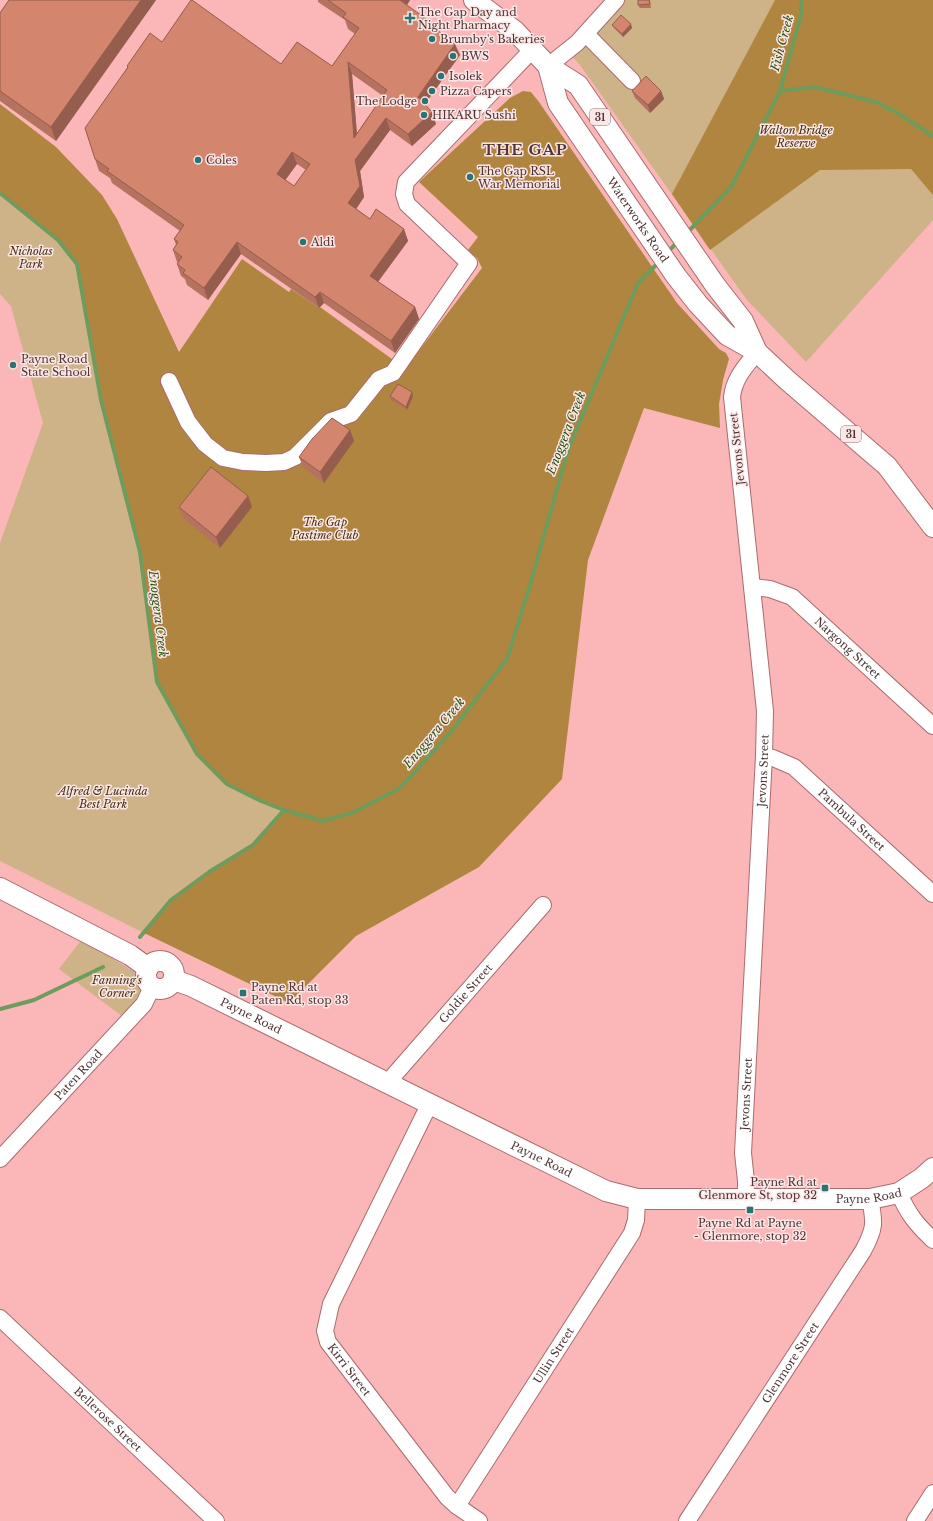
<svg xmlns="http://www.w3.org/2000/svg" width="933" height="1521" viewBox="0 0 933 1521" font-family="'Libre Baskerville',serif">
  <rect width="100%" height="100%" fill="#fbb6b8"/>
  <g fill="#ceb288">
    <path d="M615,0H933V220L806,362L747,300L580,65L567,51Z"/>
    <path d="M0,193L58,240L77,264L101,400L140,552L157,682L197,753L227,784L261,801L284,810L253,845L209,872L171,900L144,933L0,861V543L43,423L11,306L0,294Z"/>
    <path d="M82,939L134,972L144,992L122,1016L59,969Z"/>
  </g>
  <g fill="#b0853f">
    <path d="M775,0H933V195L911,169L820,170L710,250L672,194Z"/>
    <path d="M523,91L531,92L539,102L677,303L719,349L726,353L729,359L723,380L719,404L720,428L644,408L588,560L562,779L479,867L356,936L289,1003L144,933L171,900L209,872L252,845L284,810L261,801L227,784L197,754L157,682L140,552L101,400L77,264L58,240L0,193V104L56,147L102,195L117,219L179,352L242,259L289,292L291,289L319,308L320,307L396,362L402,373L482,268L477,258L468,250L478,237L419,182L510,98Z"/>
  </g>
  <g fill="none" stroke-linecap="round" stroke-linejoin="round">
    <g stroke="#6f9c5d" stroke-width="4">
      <path d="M780,91L801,15V0"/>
      <path d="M0,193L58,240L77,264L101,400L140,552L157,682L197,754L227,784L261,801L284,810L323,821L354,812L400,788L450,733L507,659L530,585L568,450L638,283L659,262"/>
      <path d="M686,234L731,187L780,91L815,87L876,102L896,112L933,136"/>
      <path d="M668,252L678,241"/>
      <path d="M140,937L171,900L209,872L253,845L284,810"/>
      <path d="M0,1009L34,1000L103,967"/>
    </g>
    <g stroke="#aa6c6e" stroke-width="18">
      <g id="minor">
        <path d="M586,34L632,81"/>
        <path d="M548,66L577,43L616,0"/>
        <path d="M169,381L188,422L205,444L223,458L243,462L266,463L284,462L295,457L331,421L351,414L379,379L393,373L469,263L407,204L404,194L406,182L533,49"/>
        <path id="s1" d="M753,587L770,589L792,597L933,726"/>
        <path id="s2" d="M764,756L773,758L794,767L933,894"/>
        <path id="s3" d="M389,1083L395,1074L543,905"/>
        <path id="s4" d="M430,1103L331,1304L325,1331L328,1342L447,1497L457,1506L479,1521"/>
        <path id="s5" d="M0,1159L144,1004L152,987"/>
        <path d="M899,1193C908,1214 916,1224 933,1240"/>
        <path id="s6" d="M746,1199V1181L743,1153L764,756L765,711L732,397C734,378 746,366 757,352"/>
        <path id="s7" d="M0,1318L216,1521"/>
        <path id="s8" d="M457,1506L632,1233L636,1220L637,1199"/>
        <path id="s9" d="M687,1521L863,1251C875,1229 875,1223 870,1199"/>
        <path d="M915,1521L933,1493"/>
      </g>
    </g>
    <g stroke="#aa6c6e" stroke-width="22">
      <g id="major">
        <path d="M474,0L515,31L548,66L578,85L715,285L743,321L757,352"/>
        <path id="s10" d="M548,66L558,103L676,276L698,304L727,335L757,352L787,380L887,466L933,527"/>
        <path d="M0,888L130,955L148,968"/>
        <circle cx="160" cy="975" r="14"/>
        <path id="s11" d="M174,980L191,986L606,1191L637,1199H870L899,1193L922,1178L933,1168"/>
      </g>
    </g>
    <use href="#minor" stroke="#fff" stroke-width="16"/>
    <use href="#major" stroke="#fff" stroke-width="20"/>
  </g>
  <g fill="#b5725f" fill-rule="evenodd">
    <path d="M9,0H156L56,141L0,101V13Z"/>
    <path d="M318,0H410L407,5L435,28L460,55L425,104L436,124L412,146L390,130L360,171L364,197L356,209L370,219L404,229L408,241L378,282L415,307L419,319L395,353L324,303L319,308L241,254L208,300L187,285L185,279L181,276L177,264L178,262H177L173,250L176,245L174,239L180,231L112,183L110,178L99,171L95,159L127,68V66L162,42L281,64L332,66L355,34L348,29L345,20L318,2ZM352,74L383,96L357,133ZM297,164L306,170L294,186L285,180Z"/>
    <path d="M638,0H650L651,8H640L638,5Z"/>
    <path d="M612,25L632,28L623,37L614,28Z"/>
    <path d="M632,91H661L664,99L650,113L635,98Z"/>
    <path d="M412,392L413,396L407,410L391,400L390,396Z"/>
    <path d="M350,430L354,441L324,483L303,467L299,457Z"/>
    <path d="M248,496L252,507L220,548L183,518L179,507Z"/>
  </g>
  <g fill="#945d4d">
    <path d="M141,0H156L56,141L51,127Z"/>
    <path d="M399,0H410L403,11Z"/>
    <path d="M631,24L632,28L623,37L622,34Z"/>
    <path d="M455,44L460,55L422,108L418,97Z"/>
    <path d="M348,62L352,74L358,149L354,138Z"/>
    <path d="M661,91L664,99L650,113L648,105Z"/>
    <path d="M432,112L436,124L412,146L408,134Z"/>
    <path d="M386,118L390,130L360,171L364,197L352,215L348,203L355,160Z"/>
    <path d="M292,152L297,164L281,186L277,174Z"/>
    <path d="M404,229L408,241L374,287L370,276Z"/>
    <path d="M237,242L241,254L208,300L204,288Z"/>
    <path d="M320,292L324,303L319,308L315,297Z"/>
    <path d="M415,307L419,319L395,353L391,341Z"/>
    <path d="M412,392L413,396L407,410L406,407Z"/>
    <path d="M350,430L354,441L324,483L320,472Z"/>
    <path d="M248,496L252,507L220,548L216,537Z"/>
  </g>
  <g fill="#d3856e" stroke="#945d4d" fill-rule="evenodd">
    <path d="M9,0H141L51,127L0,91V13Z"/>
    <path d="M191,0H192L281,64L297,42L332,66L359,28L343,17L346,13L328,0H400L433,24L432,26L455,44L418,97L432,112L408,134L386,118L355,160L360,186L348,203L370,219L376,209L404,229L370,276L415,307L391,341L320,292L315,297L237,242L204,288L183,273L185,270L177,264L182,257L173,250L178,242L174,239L184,225L107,171L109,169L95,159L85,128L128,67L127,66L150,33L162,42ZM348,62L387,90L354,138ZM292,152L310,164L294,186L277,174Z"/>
    <path d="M638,0H649L650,4L638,5Z"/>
    <path d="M621,15L631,24L622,34L612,25Z"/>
    <path d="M646,76L661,91L648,105L632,91Z"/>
    <path d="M398,384L412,392L406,407L390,396Z"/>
    <path d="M332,418L350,430L320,472L299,457L312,439Z"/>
    <path d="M211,467L248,496L216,537L179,507Z"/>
  </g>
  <g fill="#2a7476" stroke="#fce6e6" stroke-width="1.5">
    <path d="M408 12h4v4h4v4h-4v4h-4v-4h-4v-4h4z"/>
    <circle cx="432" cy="39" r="4"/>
    <circle cx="453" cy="56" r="4"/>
    <circle cx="441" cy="76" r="4"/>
    <circle cx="432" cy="91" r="4"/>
    <circle cx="425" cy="101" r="4"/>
    <circle cx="424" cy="115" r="4"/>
    <circle cx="198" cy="160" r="4"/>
    <circle cx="470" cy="177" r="4"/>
    <circle cx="303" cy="242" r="4"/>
    <circle cx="13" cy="365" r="4"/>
    <rect x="239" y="989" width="8" height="8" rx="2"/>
    <rect x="821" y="1184" width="8" height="8" rx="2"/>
    <rect x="746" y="1206" width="8" height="8" rx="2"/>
  </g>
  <g text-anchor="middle" stroke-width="3" stroke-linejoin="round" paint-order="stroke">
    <g fill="#fce6e6" stroke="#84696a" stroke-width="1">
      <rect x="590" y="109" width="20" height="16" rx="3"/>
      <rect x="841" y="426" width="20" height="16" rx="3"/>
    </g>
    <g font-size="10" font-weight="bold" fill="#503435">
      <text x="600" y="121">31</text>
      <text x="851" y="438">31</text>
    </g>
    <g font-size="11" fill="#503435" stroke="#fce6e6" text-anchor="start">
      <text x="418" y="16">The Gap Day and<tspan x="418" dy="13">Night Pharmacy</tspan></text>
      <text x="440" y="43">Brumby's Bakeries</text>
      <text x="461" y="60">BWS</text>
      <text x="449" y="80">Isolek</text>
      <text x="440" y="95">Pizza Capers</text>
      <text x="417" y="105" text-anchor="end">The Lodge</text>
      <text x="432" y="119">HIKARU Sushi</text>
      <text x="206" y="164">Coles</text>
      <text x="478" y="175">The Gap RSL<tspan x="478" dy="13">War Memorial</tspan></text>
      <text x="311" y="246">Aldi</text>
      <text x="21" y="363">Payne Road<tspan x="21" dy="13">State School</tspan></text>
      <text x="251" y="991">Payne Rd at<tspan x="251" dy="13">Paten Rd, stop 33</tspan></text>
      <text x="817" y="1186" text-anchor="end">Payne Rd at<tspan x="817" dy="13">Glenmore St, stop 32</tspan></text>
      <text x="750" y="1227" text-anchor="middle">Payne Rd at Payne<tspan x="750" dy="13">- Glenmore, stop 32</tspan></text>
    </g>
    <g font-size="11" font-style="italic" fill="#412f0f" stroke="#fce6e6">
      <text x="796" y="134">Walton Bridge<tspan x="796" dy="13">Reserve</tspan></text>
      <text x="31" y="255">Nicholas<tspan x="31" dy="13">Park</tspan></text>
      <text x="325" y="526">The Gap<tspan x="325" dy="13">Pastime Club</tspan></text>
      <text x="103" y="795">Alfred &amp; Lucinda<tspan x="103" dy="13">Best Park</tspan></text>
      <text x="117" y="984">Fanning's<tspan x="117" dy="13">Corner</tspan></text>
    </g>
    <g font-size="11" fill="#503435" stroke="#fce6e6">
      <text dy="4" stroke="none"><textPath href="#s10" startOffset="180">Waterworks Road</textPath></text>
      <text transform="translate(737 449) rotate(-96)" y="4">Jevons Street</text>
      <text dy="4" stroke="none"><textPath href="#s1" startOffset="116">Nargong Street</textPath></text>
      <text dy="4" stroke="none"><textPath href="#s6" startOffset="429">Jevons Street</textPath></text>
      <text dy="4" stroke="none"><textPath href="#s2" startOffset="110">Pambula Street</textPath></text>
      <text dy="4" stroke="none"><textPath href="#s3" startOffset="118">Goldie Street</textPath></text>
      <text dy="4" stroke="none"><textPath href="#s11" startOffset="85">Payne Road</textPath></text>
      <text dy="4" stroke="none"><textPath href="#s5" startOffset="115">Paten Road</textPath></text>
      <text dy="4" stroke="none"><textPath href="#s6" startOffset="105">Jevons Street</textPath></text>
      <text dy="4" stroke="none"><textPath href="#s11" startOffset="409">Payne Road</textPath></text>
      <text dy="4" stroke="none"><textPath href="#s11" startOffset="745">Payne Road</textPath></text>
      <text dy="4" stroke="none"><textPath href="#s8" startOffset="179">Ullin Street</textPath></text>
      <text dy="4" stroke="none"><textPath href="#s9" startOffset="189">Glenmore Street</textPath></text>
      <text dy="4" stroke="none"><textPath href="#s4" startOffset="298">Kirri Street</textPath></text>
      <text dy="4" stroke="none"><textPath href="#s7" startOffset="148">Bellerose Street</textPath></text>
    </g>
    <g font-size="12" font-style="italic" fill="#275211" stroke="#fce6e6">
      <text transform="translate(782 43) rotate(-75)" y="4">Fish Creek</text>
      <text transform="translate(566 433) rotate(-69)" y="4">Enoggera Creek</text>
      <text transform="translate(158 614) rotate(83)" y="4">Enoggera Creek</text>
      <text transform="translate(434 733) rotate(-50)" y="4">Enoggera Creek</text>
    </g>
    <g font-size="15" font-weight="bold" letter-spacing="1" fill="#503435" stroke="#fce6e6">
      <text x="525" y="155">THE GAP</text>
    </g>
  </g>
</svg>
